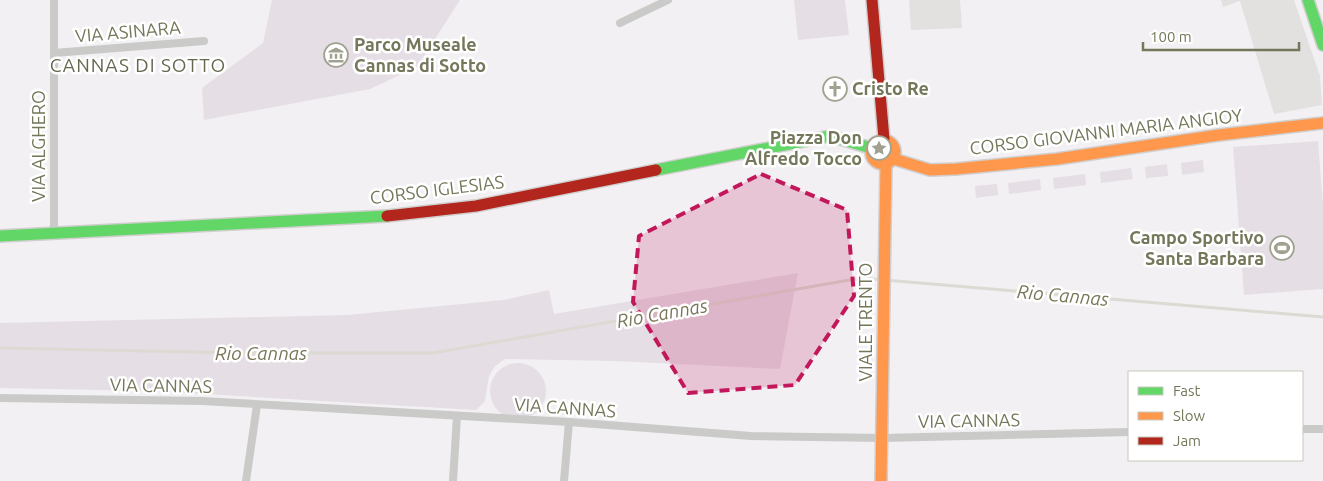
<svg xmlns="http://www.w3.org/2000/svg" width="1323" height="481" viewBox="0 0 1323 481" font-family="Ubuntu,sans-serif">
  <rect width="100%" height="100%" fill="#f2f0f3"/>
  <g fill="#e2e1e0">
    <path d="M909,0H960L962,28L911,30Z"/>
    <path d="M1221,0H1294L1320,76L1322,105L1274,114L1240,1L1223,7Z"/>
  </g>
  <g fill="#e5dee5">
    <path d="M272,0H460L417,67L370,89L204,120L202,88L263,43Z"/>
    <path d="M794,0H845L849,35L798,40Z"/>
    <path d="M1318,141L1323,206V289L1244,295L1233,147Z"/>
    <path d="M1203,160L1204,172L1182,175L1181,163Z"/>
    <path d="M1167,164L1168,176L1146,178L1145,167Z"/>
    <path d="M1131,168L1133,179L1101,183L1100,172Z"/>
    <path d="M1085,174L1086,185L1054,189L1053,178Z"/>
    <path d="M1040,179L1041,190L1009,194L1008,183Z"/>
    <path d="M997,184L998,195L976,198L975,186Z"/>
    <path d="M798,273L780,369L615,361L505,359L495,366L489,376L485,401L476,410L153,391L0,388V323L348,315L503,300L549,290L554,314Z"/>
    <circle cx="518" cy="391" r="28"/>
  </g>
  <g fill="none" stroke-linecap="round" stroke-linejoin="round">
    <path stroke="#dcdad3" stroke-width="3" d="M0,348L246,353H433L861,278L1323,317"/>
    <g stroke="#d0cfce" stroke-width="14">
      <g id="fast">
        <path d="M1308,0L1323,45"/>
        <path d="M656,170L830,136L871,148"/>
        <path d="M0,236L387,216"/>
      </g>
    </g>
    <g stroke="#d0cfce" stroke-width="14">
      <g id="slow">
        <circle cx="883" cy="152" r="12"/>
        <path d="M894,159L930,170L956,169L1057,159L1219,135L1323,123"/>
        <path d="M881,481L886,164"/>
      </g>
    </g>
    <g stroke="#d0cfce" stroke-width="14">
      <g id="jam">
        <path d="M872,0L884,139"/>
        <path d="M387,216L476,206L656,170"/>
      </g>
    </g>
    <g stroke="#cacac8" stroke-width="8">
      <path d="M620,23L668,0"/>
      <path d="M54,53L204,41"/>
      <path d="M54,233V0"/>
      <path d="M0,398L202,401L569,422L751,436L883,438L1129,432"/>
      <path d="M1302,429H1323"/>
      <path d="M246,481L257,405"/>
      <path d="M453,481L457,416"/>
      <path d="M564,481L569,422"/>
    </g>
    <use href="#fast" stroke="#63d668" stroke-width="11"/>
    <use href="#slow" stroke="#ff974d" stroke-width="11"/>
    <use href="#jam" stroke="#b3261e" stroke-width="11"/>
  </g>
  <path fill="#c2185b" fill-opacity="0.2" stroke="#c2185b" stroke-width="4" stroke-dasharray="10 6" stroke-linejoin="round" d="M761,174L847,210L854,296L795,385L688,393L633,302L639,236Z"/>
  <defs>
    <g id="museum-ring" transform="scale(1.25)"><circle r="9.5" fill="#fff" stroke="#a0a18f" stroke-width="1.5"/><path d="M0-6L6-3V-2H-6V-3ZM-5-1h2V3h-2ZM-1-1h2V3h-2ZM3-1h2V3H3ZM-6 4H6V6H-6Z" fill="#a0a18f"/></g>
    <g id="church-ring" transform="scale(1.25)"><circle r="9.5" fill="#fff" stroke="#a0a18f" stroke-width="1.5"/><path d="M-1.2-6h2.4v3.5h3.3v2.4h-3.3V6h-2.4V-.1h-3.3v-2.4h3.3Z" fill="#a0a18f"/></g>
    <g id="sight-ring" transform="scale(1.25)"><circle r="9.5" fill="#fff" stroke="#a0a18f" stroke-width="1.5"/><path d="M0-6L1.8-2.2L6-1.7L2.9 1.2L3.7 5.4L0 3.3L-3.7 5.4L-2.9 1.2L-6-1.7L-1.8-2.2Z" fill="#a0a18f"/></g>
    <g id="stadium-ring" transform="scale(1.25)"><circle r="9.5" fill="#fff" stroke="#a0a18f" stroke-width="1.5"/><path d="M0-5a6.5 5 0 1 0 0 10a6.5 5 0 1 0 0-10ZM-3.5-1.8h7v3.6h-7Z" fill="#a0a18f"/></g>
  </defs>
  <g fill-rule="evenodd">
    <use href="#museum-ring" x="336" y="55"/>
    <use href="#church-ring" x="835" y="89"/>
    <use href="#sight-ring" x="879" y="148"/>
    <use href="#stadium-ring" x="1282" y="248"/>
  </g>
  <g text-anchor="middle" stroke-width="5" stroke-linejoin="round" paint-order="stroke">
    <g font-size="18" fill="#747759" stroke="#fff">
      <text transform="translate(128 32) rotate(-5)" y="6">VIA ASINARA</text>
      <text transform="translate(1106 132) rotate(-7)" y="6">CORSO GIOVANNI MARIA ANGIOY</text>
      <text transform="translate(39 146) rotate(-90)" y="6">VIA ALGHERO</text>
      <text transform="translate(437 190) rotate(-7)" y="6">CORSO IGLESIAS</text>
      <text transform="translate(866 322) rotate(-90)" y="6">VIALE TRENTO</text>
      <text transform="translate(161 386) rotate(1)" y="6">VIA CANNAS</text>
      <text transform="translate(565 408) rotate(4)" y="6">VIA CANNAS</text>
      <text transform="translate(969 421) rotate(-1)" y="6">VIA CANNAS</text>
    </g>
    <g font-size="18" font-weight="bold" fill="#747759" stroke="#fff" text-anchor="start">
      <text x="354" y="51">Parco Museale<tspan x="354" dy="21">Cannas di Sotto</tspan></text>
      <text x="852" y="95">Cristo Re</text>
      <text x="862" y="144" text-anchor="end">Piazza Don<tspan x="862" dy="21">Alfredo Tocco</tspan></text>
      <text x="1264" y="244" text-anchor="end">Campo Sportivo<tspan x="1264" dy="21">Santa Barbara</tspan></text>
    </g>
    <g font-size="19" letter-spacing="1" fill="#65674f" stroke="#fff">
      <text x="138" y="72">CANNAS DI SOTTO</text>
    </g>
    <g font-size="19" font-style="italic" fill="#797658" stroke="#fff">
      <text transform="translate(1063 295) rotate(5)" y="7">Rio Cannas</text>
      <text transform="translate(662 313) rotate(-10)" y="7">Rio Cannas</text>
      <text x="261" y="360">Rio Cannas</text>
    </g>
  </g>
  <rect x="1128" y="371" width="175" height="90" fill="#ffffff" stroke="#c7c9bd"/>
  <rect x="1138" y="387" width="25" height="8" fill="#63d668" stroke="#c7c9bd"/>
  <text x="1173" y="396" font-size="15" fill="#747759">Fast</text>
  <rect x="1138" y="412" width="25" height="8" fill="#ff974d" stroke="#c7c9bd"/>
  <text x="1173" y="421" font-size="15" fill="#747759">Slow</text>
  <rect x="1138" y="437" width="25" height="8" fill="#b3261e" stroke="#c7c9bd"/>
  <text x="1173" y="446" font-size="15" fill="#747759">Jam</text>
  <path d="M1143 42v8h156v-8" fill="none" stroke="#747759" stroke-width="2.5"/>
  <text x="1150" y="42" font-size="15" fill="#747759" stroke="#ffffff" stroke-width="4" paint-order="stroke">100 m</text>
</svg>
